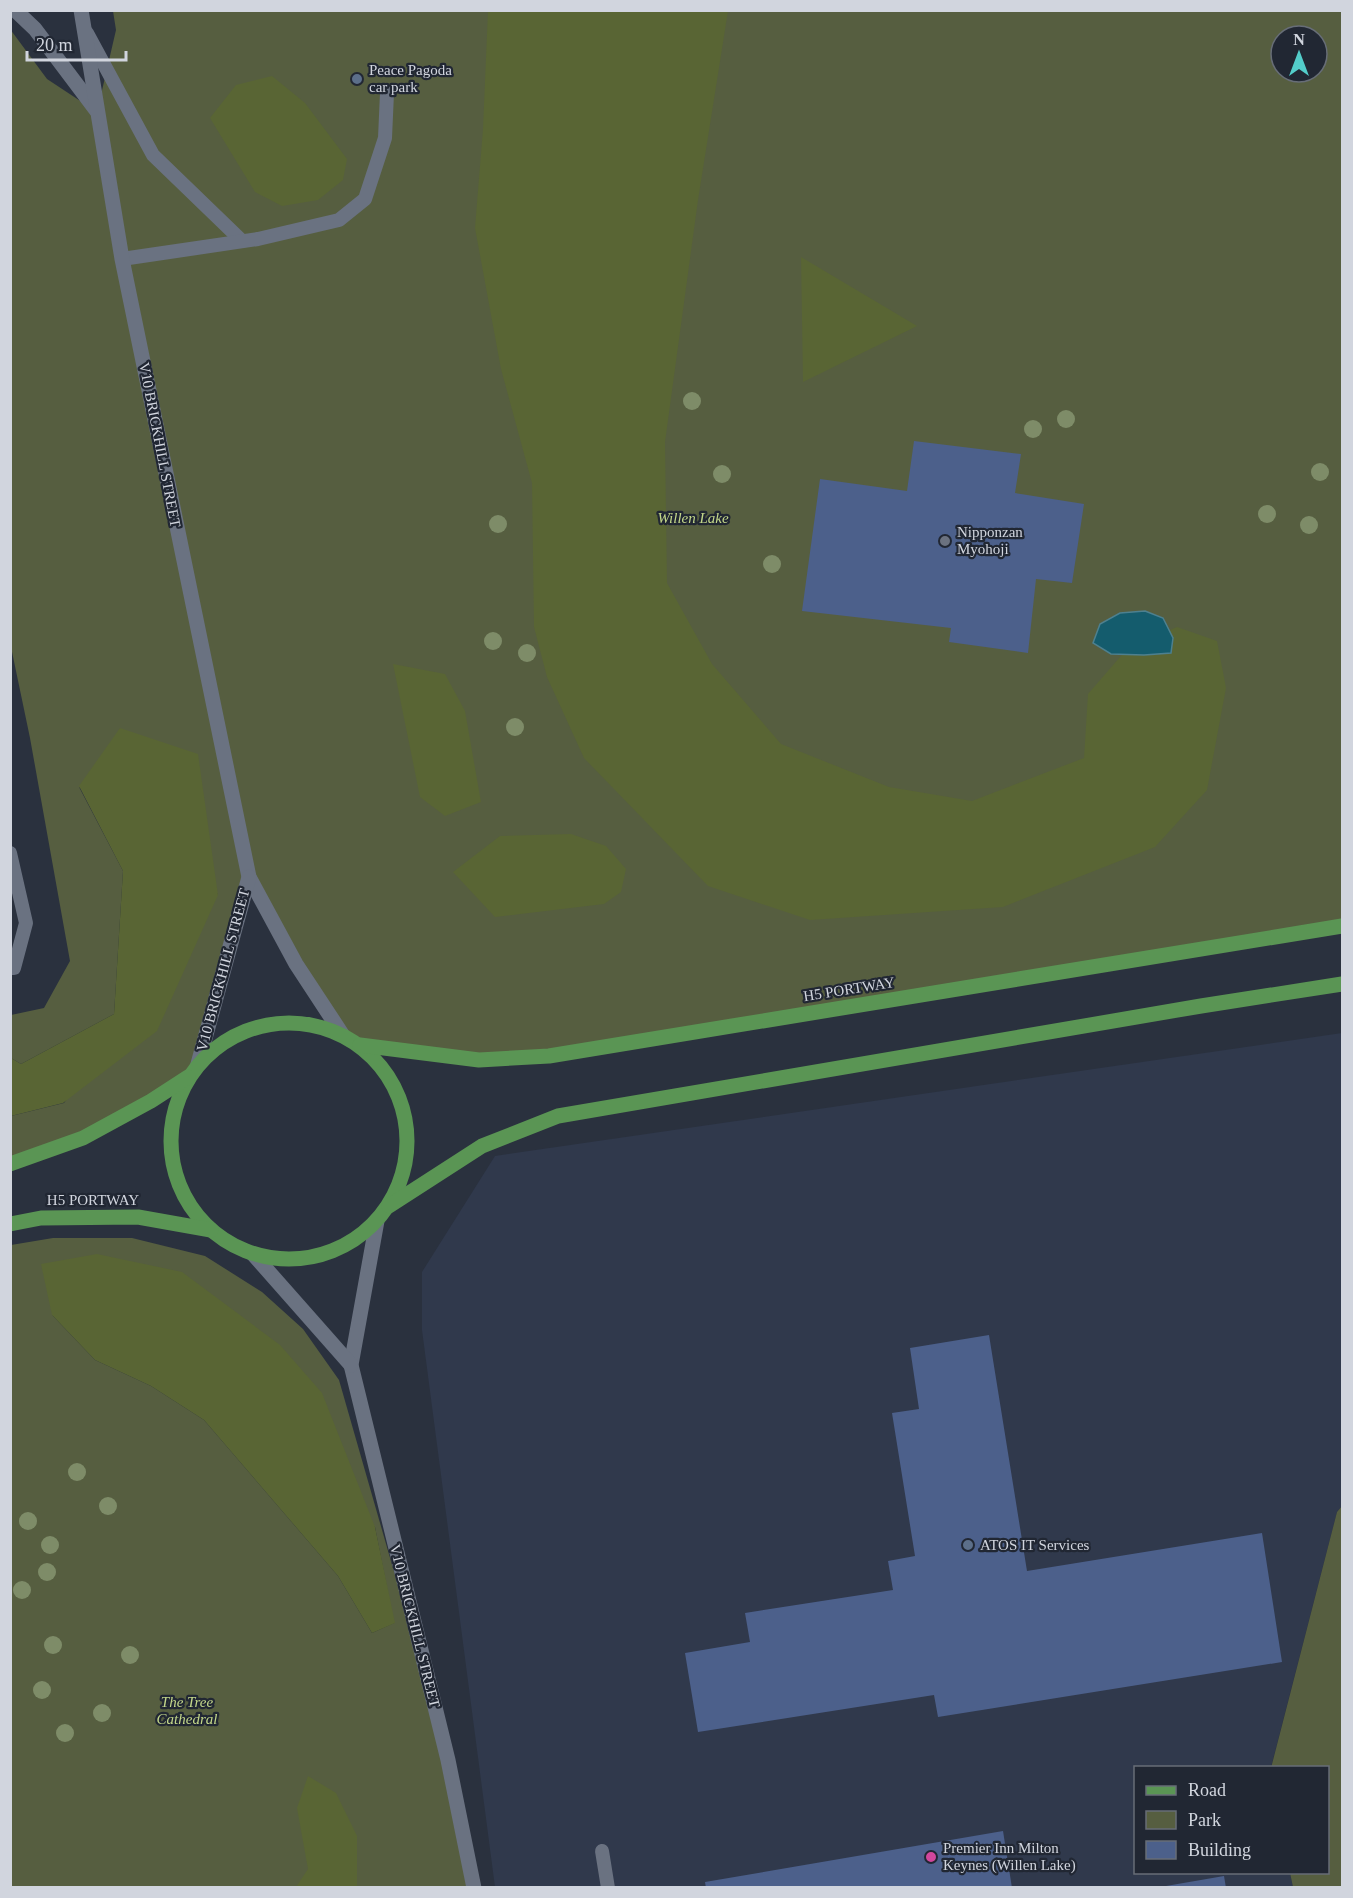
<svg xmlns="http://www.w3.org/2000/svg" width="1353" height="1898" viewBox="0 0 1353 1898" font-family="'Times New Roman',serif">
  <rect width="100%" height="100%" fill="#2a313e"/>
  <path fill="#30394c" d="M1342,1033V1506L1337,1512L1271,1767L1136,1768V1872L1290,1873L1293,1887H495L422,1330V1272L495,1156Z"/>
  <g fill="#565e40" fill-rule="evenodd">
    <path d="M113,11H1342V926L479,1060L360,1045L342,1034L249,878L198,1064L188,1077L151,1101L11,1164V1116L64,1103L218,894L79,787L123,871L114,1014L21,1064L11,1058V1015L44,1008L70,961L30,738L11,647L10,29L47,79L97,112L116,30ZM1281,36H1317V72H1281Z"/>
    <path d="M53,1238H132L205,1256L262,1292L303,1329L339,1380L448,1760L474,1887L11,1888V1245ZM52,1315L375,1527L394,1623L372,1633L338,1576L204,1420L151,1386L95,1360Z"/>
    <path d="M1342,1506V1887H1293L1290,1873L1328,1872V1768H1271L1337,1512Z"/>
  </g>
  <g fill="#596534">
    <path d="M488,11H728L698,200L665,442L667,583L712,664L781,744L889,787L972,801L1084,758L1088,694L1127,649L1177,627L1217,641L1226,688L1207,790L1155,847L1003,907L810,920L708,886L584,758L547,677L534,627L532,483L501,369L475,228L483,129Z"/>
    <path d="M272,76L305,103L347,159L343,180L318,200L282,206L255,192L210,118L236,85Z"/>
    <path d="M801,257L917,326L803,382Z"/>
    <path d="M393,664L445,674L465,711L481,802L445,816L420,797Z"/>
    <path d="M120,728L198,754L218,895L157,1031L63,1103L11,1116V1058L21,1064L114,1014L123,871L79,786Z"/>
    <path d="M571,834L606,846L626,869L621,892L604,904L495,917L453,872L500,836Z"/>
    <path d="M97,1254L182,1272L280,1345L322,1393L375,1527L395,1623L372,1633L338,1576L204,1420L151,1386L95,1360L52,1315L41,1264Z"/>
    <path d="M308,1776L336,1793L357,1836V1887H296L308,1869L297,1808Z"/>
  </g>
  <path fill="#145c6d" stroke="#4d808f" stroke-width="1.5" d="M1145,611L1163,618L1173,638L1171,653L1144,655L1111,654L1093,643L1100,624L1120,613Z"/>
  <g fill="#4c608b">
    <path d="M914,441L1021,454L1015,493L1084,504L1072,583L1036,579L1028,653L949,642L951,628L802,611L820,479L907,491Z"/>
    <path d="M989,1335L1027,1571L1262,1533L1282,1662L938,1717L934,1695L698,1732L685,1653L750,1642L745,1613L893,1590L888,1561L915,1556L892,1413L919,1409L910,1348Z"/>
    <path d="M1003,1831L1012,1888H706L705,1882Z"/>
    <path d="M1224,1876L1226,1888H1166V1886Z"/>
  </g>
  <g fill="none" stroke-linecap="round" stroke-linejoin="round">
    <g stroke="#6a7281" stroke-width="14">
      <path d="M87,33L153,155L242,241"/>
      <path d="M122,259L258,239L339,220L365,199L385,138L387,93"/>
      <path d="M10,853L26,923L14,968H10"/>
      <path d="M602,1851L608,1888"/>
    </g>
    <g stroke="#6a7281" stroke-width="15">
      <path d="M15,10L35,29L96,110"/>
      <path d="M81,10L122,259L249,877L296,964L342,1034"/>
      <path d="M198,1064L249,877"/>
      <path d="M377,1221L351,1365L448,1760L474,1888"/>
      <path d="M253,1254L351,1365"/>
    </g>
    <g stroke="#5a9554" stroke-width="15">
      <circle cx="289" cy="1141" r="118"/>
      <path d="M360,1045L479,1060L549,1056L1342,926"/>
      <path d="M10,1164L83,1138L151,1101L188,1077"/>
      <path d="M389,1206L482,1146L558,1116L1201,1006L1342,984"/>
      <path d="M10,1224L41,1218L138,1217L211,1230"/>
    </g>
  </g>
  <g fill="#7e8c68">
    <circle cx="692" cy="401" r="9"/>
    <circle cx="1066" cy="419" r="9"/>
    <circle cx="1033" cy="429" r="9"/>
    <circle cx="1320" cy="472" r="9"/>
    <circle cx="722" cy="474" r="9"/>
    <circle cx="1267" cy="514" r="9"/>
    <circle cx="498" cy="524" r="9"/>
    <circle cx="1309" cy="525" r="9"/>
    <circle cx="772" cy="564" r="9"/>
    <circle cx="493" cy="641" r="9"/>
    <circle cx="527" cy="653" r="9"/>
    <circle cx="515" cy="727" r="9"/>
    <circle cx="77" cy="1472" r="9"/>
    <circle cx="108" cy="1506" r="9"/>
    <circle cx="28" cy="1521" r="9"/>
    <circle cx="50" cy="1545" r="9"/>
    <circle cx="47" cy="1572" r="9"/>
    <circle cx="22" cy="1590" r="9"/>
    <circle cx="53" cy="1645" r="9"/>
    <circle cx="130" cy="1655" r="9"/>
    <circle cx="42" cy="1690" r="9"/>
    <circle cx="102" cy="1713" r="9"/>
    <circle cx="65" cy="1733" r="9"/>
  </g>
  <g fill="#5c6f8a" stroke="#212733" stroke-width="2">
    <circle cx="357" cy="79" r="6"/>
    <circle cx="968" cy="1545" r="6"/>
  </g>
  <circle fill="#6b7280" stroke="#212733" stroke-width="2" cx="945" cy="541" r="6"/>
  <circle fill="#d1479c" stroke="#212733" stroke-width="2" cx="931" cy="1857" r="6"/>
  <g text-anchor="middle" stroke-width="4.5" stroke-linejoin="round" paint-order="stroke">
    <g font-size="15" fill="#d1d5de" stroke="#212733" text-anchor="start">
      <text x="369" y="75">Peace Pagoda<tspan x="369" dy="17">car park</tspan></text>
      <text x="957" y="537">Nipponzan<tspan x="957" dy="17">Myohoji</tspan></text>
      <text x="980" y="1550">ATOS IT Services</text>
      <text x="943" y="1853">Premier Inn Milton<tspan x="943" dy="17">Keynes (Willen Lake)</tspan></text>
    </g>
    <g font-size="15" fill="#d1d5de" stroke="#212733">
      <text transform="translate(160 445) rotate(79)" y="5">V10 BRICKHILL STREET</text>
      <text transform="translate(223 970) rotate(-75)" y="5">V10 BRICKHILL STREET</text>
      <text transform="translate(849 989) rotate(-9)" y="5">H5 PORTWAY</text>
      <text x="93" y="1205">H5 PORTWAY</text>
      <text transform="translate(415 1626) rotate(76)" y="5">V10 BRICKHILL STREET</text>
    </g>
    <g font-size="15" font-style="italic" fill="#c3d78a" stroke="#212733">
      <text x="693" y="523">Willen Lake</text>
      <text x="187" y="1707">The Tree<tspan x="187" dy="17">Cathedral</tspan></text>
    </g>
  </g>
  <rect width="1353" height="1898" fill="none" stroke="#d1d5de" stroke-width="24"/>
  <rect x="1134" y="1766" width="195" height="108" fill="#212733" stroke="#676d77" stroke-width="1.5"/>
  <rect x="1146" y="1786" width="30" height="9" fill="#5a9554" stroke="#676d77" stroke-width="1.5"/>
  <text x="1188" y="1796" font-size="18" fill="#d1d5de">Road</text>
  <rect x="1146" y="1811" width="30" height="18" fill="#565e40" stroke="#676d77" stroke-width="1.5"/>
  <text x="1188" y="1826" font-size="18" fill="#d1d5de">Park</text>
  <rect x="1146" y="1841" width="30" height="18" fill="#4c608b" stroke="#676d77" stroke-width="1.5"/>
  <text x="1188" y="1856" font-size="18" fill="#d1d5de">Building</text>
  <g transform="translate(1299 54)"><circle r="28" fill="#212733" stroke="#676d77" stroke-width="1.5"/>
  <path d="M0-4.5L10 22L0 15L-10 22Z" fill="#53cdca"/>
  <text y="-9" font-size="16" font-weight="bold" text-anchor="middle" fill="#d1d5de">N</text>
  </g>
  <path d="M27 51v9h99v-9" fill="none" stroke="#d1d5de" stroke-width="3"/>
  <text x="36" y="51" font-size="18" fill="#d1d5de" stroke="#212733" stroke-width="4.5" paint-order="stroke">20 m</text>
</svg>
